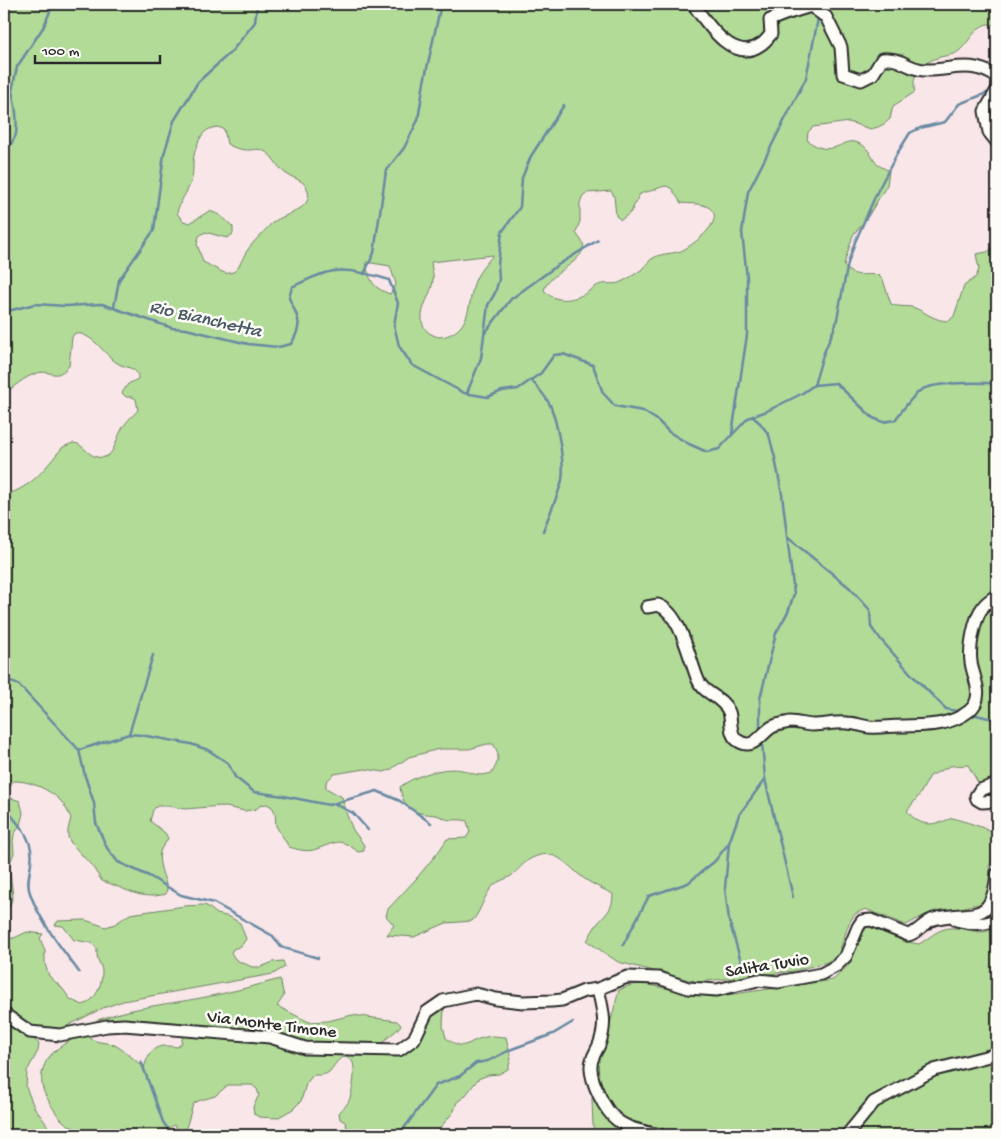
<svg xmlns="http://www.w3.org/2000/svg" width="1001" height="1139" viewBox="0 0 1001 1139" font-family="'Gochi Hand',sans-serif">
  <rect width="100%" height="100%" fill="#f8e6e9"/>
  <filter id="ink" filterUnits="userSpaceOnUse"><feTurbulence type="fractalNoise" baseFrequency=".02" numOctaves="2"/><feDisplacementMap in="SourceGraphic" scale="10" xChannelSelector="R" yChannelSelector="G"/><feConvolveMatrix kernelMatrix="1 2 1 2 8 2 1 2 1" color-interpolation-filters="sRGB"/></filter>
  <g filter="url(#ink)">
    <g fill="#b2db98" stroke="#6e8362" fill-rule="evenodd">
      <path d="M4,4H997V26C979,17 971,41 959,51C953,56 945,55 937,58C922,63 910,76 915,92L893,106L890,119L884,124L878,127L871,129L864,127L849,122L813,127L808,132L807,140C833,161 843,136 858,143C869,147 870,155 876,163C878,166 885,168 889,171L887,185L867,218L853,235L846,257L844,266C854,279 864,273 878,275L883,280L891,304C900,308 906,305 915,308C927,313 935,321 949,321L954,316L964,286L976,277L979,269L976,254L987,252L997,245V796L984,793L968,765L950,766L930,776L920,794L907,811C922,829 933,825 953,818C967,823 982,825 993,834L994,845L993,856L989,867L992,888L988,899L979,904L925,915L906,925L865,909L855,914L849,923L838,955L827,962L794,971L733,978L698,982L618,962L587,941C590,935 594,928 598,923C607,913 613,909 613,894C603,889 591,884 582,877C566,864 555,847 532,858C524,862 518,870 511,876C506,879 498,881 494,885C483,895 482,911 472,921L446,923L414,937L387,935L394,925L386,916L388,909L416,879L439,851L447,839L466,838L470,832L467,821C461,819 457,820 451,820C446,820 441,816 436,815C415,813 404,812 400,787C414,776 444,766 462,770C476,774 476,777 492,773C498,762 501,755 493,744H487L469,749H439L409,757L390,770L384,772L365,769L352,771L334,774L326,782V788L342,797L344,802V808L353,830L364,845V851L358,852C338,835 335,844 313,850C305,852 296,849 289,847L276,826L275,812L272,807L267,804L261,805L256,809L245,811L221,806L185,809L168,806H157L153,810L150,821L165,833L168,838C166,844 161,846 160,852C157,864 165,877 167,889L166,894C140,901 126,888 102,881L92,866L71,843L68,837V830L71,818C68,812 65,805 60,800C49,789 28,780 13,781L7,791L8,797L20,801L23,813L20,825L14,835L13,841L14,853L9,865L13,896L9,908L4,917V496C36,484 41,472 63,447L73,443L78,444C85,448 90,456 97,457C114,461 115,441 121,431C124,423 133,416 138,410L136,399L132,397H126L122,393L128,384L138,379C138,376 138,375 136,372C132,367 124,367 119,364C103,355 95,334 75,333L72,337L69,366C54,382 52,369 37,373C24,377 14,387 4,394ZM217,127L224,129L227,144C234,148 241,150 249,150C254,150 259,148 264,151C273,155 277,167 285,173C293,179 305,179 308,191C313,211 281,214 271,224C262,234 250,244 244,256C240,263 239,271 230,273C223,275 211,265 203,262L197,244L199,236L205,232L227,238L233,234V227C225,219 220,214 209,211L190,223L183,221L177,213C179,202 187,193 191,182C193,175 193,170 193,163C193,155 198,140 203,134C207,129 212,128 217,127ZM667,186L672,189L681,203C689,204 701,203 708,207C729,219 692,246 681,251C673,254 663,253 655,257C649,260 646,265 641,270C635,274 628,279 621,282C615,285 608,283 602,284C596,285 591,290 586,293C573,301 554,303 544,290C549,272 588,261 583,243C581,240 578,236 576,233L580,221V203L582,197L586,193L611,191L614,196L616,216L621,220L631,212L639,195L644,192C652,192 658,187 667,186ZM493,255C486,264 477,273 474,284C468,303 471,324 451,334C445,337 439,338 433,335C427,332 423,328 422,321C420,307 432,294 433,280C434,274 431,267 431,262ZM366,262L390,266L396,284L390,294C372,288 369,279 366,262Z"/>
      <path d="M203,905L207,906L217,914L230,917L240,923L246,939L241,946L233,949L231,953L236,960L252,967H261L273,962L283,961L285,967L273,974L123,1001L103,1008L59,1030H44L26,1024L11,1027L34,1039L39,1044L38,1051L27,1071L26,1087L34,1107L47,1125V1132L40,1135H4V938H14L27,932L43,934L40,938L45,951V964L49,976L62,988L71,1000L83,1005C96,1000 102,986 102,972C102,964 96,962 97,949L92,943L74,940L63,926L55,925L58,921L85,920L106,927L115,924L130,914L185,906Z"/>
      <path d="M869,925L876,926L902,941L919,944C930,938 937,929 950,928C970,927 976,937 997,928V1135H597L593,1127L592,1100L596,1063L606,1039L619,990L631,985L644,984L713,997L833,980L850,964L860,936Z"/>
      <path d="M280,979L284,996L277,1006L309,1022L328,1021L352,1015L397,1021L401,1025C396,1033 386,1037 381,1045H394L405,1042L413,1034L422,1012L435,999L444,1007L443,1026L446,1038C466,1053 466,1041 486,1037C492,1035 499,1037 506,1037L511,1059L508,1069L499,1074L488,1075L478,1079L465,1096L457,1102L454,1111L440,1128L437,1135H345L347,1127L345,1122L340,1119L339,1113C341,1110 345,1107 347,1104C352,1099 357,1067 352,1061C350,1057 345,1057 341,1058C328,1069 334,1076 313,1075L306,1084L301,1101L293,1109L277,1118L259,1117L254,1114L253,1107L259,1095L257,1089L252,1085H228L215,1096L198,1101L193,1104L184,1135L174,1125L157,1135H104L101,1133L97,1135C88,1132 75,1130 67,1124C60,1120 54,1110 50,1103C48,1099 44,1094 43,1089C35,1059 62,1042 86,1034L88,1024C124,1008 163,1005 201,998C228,993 254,986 280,979ZM131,1029L183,1035L181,1044L177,1047C157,1044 150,1047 144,1068C139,1063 118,1045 112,1044C104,1042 91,1043 87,1034Z"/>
    </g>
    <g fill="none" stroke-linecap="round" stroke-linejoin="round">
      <g stroke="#6889a1" stroke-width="2.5">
        <path d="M4,67C12,88 19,112 16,134C14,141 7,149 4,155"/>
        <path d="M12,91L17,67L44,26L53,4"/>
        <path d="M364,274L374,253L386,171L404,148L418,120L424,82L441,4"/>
        <path d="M114,307L119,280L154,230L164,154L174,121L198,82L232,51L255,22L257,4"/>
        <path d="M4,312L35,304L66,306L102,304L172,328L186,329L248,344L278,347L291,344C304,323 298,318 289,298L292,287C305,281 319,273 334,271C349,269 375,275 389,280L398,303L394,325L399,346L412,365L464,393L488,397L502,391L518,389L541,373L554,355L563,354L593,365L603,393L615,406L643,411L657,420L669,432L689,444L707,452L719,449L748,418L767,411L801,394L814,385L836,383L873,418L883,422L895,420C903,410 911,397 921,390C934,382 981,382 997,384"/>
        <path d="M485,333L511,299L558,265L598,240"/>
        <path d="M531,380C538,388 545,395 550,405C557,421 565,463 562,480C559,494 548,517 543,531"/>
        <path d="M814,385L823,355L836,324L848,263L855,242L878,190L898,152L910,133L920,128L945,122L959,104L992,91"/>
        <path d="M467,393L481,358L488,305L495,293L499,279L498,264L502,232L520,207L522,178L531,156L564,105"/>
        <path d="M753,417L760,423L769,435L775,458L782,494L794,594L788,612L776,633L760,699V731"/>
        <path d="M732,434L747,335V278L742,232L748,192L806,78L819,14"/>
        <path d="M787,537L850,588L870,610L871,627L876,634L912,675L946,709L962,712"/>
        <path d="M4,679L19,685L79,750L85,776L94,803L96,823L107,848L118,862L149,876L181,895L214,903L273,936L281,947L318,958"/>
        <path d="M972,714L997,720"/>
        <path d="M129,734L153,655"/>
        <path d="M762,742L765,779L793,897"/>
        <path d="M79,750L129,734L141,735L191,744L208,750L228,763L235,777L254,792L284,796L329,805L377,791L400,801L431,823"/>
        <path d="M335,804L353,813L368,830"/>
        <path d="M4,806C18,825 35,838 31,863C30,873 26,883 30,893C40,922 61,947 79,972"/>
        <path d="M623,945L649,896L688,883L715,861L728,844"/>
        <path d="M744,972L729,920L725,888L729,843L739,815L765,779"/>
        <path d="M141,1061L163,1122L172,1135"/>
        <path d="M396,1135L405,1127L436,1085L460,1076L476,1063L488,1061L512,1049L553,1034L573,1022"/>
      </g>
      <g stroke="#2b2b2b" stroke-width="15">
        <g id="minor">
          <path d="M693,4C706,22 733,64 760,45C764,43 768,38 771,34L770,20L785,14L811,6L826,17L841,47L843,74L861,80L873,74L882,59C901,57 908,69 924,70C951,71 970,59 997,77"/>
          <path d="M997,90L985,111L989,132L997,142"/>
          <path d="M647,607L658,605C681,613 689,659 698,680C703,694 722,696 729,712C732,721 729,734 737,740C754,752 760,734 772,727C777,724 785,723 790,722C798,722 805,725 813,725C824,725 836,722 847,723C854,723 862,726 869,727C879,728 890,726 900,726C923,725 949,727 969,711C986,697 973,678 971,662C969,648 974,618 983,607C986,602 992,599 997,595"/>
          <path d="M997,784L980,790L976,796L977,799L982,802L997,801"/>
          <path d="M956,920C968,923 987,927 997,918"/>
          <path d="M598,989L627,977L659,978L688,988L717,990L758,980L778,982L821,974L836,966L846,956L858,927L862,921L871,920L908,935C918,933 924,922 934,919C973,909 991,927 997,874"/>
          <path d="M4,1014L30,1032L60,1035L107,1026L124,1025L270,1037L305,1048L399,1050L414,1039L427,1012L443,1001L476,994L496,999L523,1002L552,1001L562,1000L584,991L598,989C603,1010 607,1025 599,1045C596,1052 591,1058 591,1066C590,1081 605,1111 617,1120C626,1128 648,1133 660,1135"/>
          <path d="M847,1135L874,1102L934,1070L997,1054"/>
        </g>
      </g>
      <use href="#minor" stroke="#fdfcf7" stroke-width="11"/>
    </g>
  </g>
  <g text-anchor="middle" stroke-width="5" stroke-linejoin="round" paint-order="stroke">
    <g font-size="18" fill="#2b2b2b" stroke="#fdfcf7">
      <text transform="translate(767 964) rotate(-9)" y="6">Salita Tuvio</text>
      <text transform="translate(272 1023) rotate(7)" y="6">Via Monte Timone</text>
    </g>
    <g font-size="19" font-style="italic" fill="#4a5a66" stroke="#fdfcf7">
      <text transform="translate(206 317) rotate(13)" y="7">Rio Bianchetta</text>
    </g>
  </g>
  <rect width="1001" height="1139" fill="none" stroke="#fdfcf7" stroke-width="20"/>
  <rect x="10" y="10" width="981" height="1119" fill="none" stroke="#2b2b2b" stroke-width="2" filter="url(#ink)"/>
  <path d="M35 55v8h125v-8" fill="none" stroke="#2b2b2b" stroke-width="2.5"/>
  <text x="42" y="55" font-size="15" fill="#2b2b2b" stroke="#fdfcf7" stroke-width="4" paint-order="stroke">100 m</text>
</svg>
